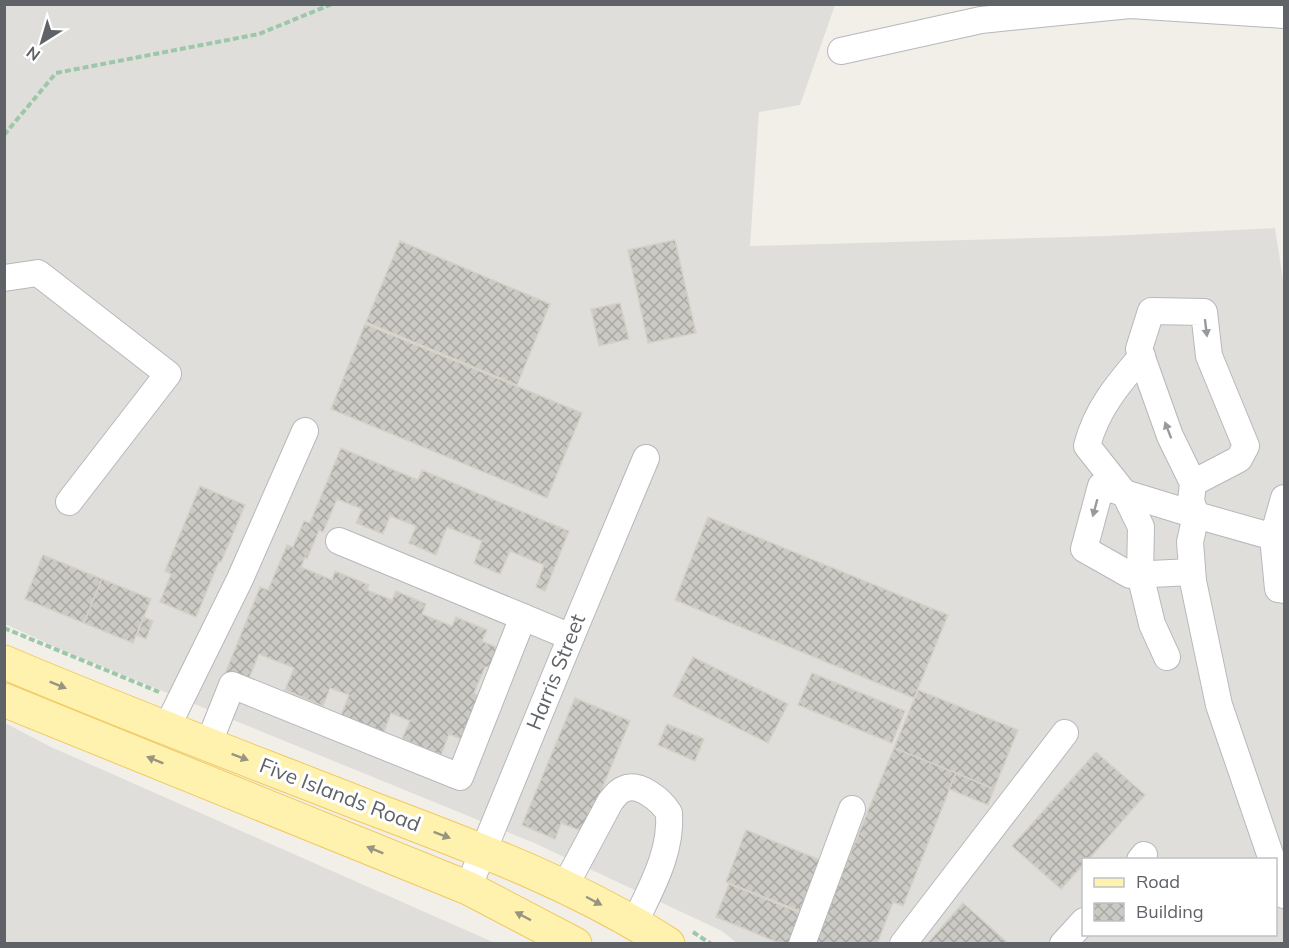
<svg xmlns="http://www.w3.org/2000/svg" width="1289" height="948" viewBox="0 0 1289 948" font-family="Mulish,sans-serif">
  <defs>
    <pattern id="building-cross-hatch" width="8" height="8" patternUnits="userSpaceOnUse" patternTransform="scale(1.5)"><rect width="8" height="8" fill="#cccac5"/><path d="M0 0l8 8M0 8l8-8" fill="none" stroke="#a9a8a4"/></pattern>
  </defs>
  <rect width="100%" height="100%" fill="#f1efe8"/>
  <g fill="#e0deda" fill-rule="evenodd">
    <path d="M5,5H835L800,105L759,112L750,246L1106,236L1275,228L1284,286V943H737L722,931L532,842L62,650L5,624ZM1084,860H1276V934H1084Z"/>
    <path d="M5,723L51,747L495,943H5Z"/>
  </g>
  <g fill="url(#building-cross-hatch)" stroke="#d6d1c6" stroke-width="1.5">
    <path d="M675,240L696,333L648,343L628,250Z"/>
    <path d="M400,241L550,304L517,385L366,322Z"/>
    <path d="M620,303L629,339L599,346L591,309Z"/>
    <path d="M365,324L582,413L547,498L331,409Z"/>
    <path d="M341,448L418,480L422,470L569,531L545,591L536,587L544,565L510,551L500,574L474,563L482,541L447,527L436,555L409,543L416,526L390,516L383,534L356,523L362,509L337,499L323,532L319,530L307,559L305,557L301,567L332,580L335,571L369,585L367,590L392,600L396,591L426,604L422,614L452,626L456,617L487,630L482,641L498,648L490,667H485L474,693L479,696L461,739L449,734L441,755L402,739L410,721L391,713L383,735L340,718L349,695L330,688L323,706L285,690L294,668L259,654L247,683L225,674L260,587L268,590L287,545L293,547L304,521L310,523Z"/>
    <path d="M200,486L245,505L221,562L219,561L196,617L160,602L171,574L165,571Z"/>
    <path d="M708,517L948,615L914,698L675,600Z"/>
    <path d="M43,555L102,579L84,623L25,599Z"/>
    <path d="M102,579L151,599L133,643L84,623Z"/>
    <path d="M144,617L153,621L146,639L137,635Z"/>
    <path d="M693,657L788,704L768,743L673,696Z"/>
    <path d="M812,673L905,711L892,743L798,705Z"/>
    <path d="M918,690L1018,730L994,789L894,748Z"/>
    <path d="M575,698L630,721L584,832L561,823L555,839L522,825Z"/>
    <path d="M667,724L704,739L695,761L658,745Z"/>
    <path d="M894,748L956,773L903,906L893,902L877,944H813Z"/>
    <path d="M1096,752L1145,795L1088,860H1084V864L1061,889L1012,846Z"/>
    <path d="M956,773L994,789L988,805L949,789Z"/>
    <path d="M746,830L820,860L800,911L726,882Z"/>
    <path d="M729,884L800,913L788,944H782L716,917Z"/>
    <path d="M963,903L1009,944H927Z"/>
  </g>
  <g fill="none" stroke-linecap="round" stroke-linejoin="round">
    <g stroke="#b5b8bc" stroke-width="28">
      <g id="minor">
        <path d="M841,51L981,20L1130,5L1284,15"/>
        <path d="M4,278L38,273L168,374L69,502"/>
        <path d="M1142,356C1118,384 1096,410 1087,446L1125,494L1141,527L1140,574L1152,624L1167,657"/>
        <path d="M1193,483L1239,459L1246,446L1209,356L1204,312L1151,311L1139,349L1170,436L1193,483L1191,501L1196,515"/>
        <path d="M1284,498L1273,537L1278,589L1284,590"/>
        <path d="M339,541L571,637"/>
        <path d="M1192,572L1130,575L1084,549L1101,486L1196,515"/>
        <path d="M167,727L240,579L305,431"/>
        <path d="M208,745L232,685L460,777L523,617"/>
        <path d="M1140,860L1144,855"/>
        <path d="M1272,860L1219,705L1193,581L1190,542L1196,515L1284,540"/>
        <path d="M1276,869L1284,895"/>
        <path d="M565,886L610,802C613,798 618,791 624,789C639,782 661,800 669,813C672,852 651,888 635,922"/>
        <path d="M468,888L571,637L646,458"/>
        <path d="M802,944L852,809"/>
        <path d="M903,944L1065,733"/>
        <path d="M1063,944L1084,921"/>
      </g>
    </g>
    <g stroke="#f2c960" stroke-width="35">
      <g id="major">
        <path d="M4,662C126,714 249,760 371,808C473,847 576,884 668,944"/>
        <path d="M4,700L468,888L575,944"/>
      </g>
    </g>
    <g stroke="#9cc7a9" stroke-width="4" stroke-dasharray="6 3" stroke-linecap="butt">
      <path d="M4,135L56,73L259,34L332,4"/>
      <path d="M4,628L159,692"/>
      <path d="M693,932L711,944"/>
    </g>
    <use href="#minor" stroke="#fff" stroke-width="26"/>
    <use href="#major" stroke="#fff2af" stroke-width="33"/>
  </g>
  <defs><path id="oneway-solid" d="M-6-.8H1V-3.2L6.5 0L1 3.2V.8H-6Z" transform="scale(1.5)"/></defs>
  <g fill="#979a9d">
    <use href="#oneway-solid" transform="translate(1206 328) rotate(83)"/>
    <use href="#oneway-solid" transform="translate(1168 430) rotate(-111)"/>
    <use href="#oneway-solid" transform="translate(1095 508) rotate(105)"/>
  </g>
  <g fill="#979581">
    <use href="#oneway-solid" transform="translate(58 685) rotate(22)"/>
    <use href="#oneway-solid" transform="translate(240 757) rotate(21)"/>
    <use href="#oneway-solid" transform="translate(155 760) rotate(-158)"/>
    <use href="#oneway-solid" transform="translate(442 835) rotate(21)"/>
    <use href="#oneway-solid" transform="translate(375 850) rotate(-158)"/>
    <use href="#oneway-solid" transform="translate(594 901) rotate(28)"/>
    <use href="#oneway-solid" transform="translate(523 916) rotate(-152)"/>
  </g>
  <g text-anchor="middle" stroke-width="6" stroke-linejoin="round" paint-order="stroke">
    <g font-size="21" fill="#5f6368" stroke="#fff">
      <text transform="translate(556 672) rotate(-68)" y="7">Harris Street</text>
      <text transform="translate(340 795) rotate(21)" y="7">Five Islands Road</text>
    </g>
  </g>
  <rect width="1289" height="948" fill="none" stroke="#5f6368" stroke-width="12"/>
  <rect x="1082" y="858" width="195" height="78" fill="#ffffff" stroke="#bfc1c3" stroke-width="1.5"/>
  <rect x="1094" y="878" width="30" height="9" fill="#fff2af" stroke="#bfc1c3" stroke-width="1.5"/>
  <text x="1136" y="888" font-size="18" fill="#5f6368">Road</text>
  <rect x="1094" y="903" width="30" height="18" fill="url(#building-cross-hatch)" stroke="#bfc1c3" stroke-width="1.5"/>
  <text x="1136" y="918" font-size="18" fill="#5f6368">Building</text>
  <g transform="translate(42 42) rotate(217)" stroke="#ffffff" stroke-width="4.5" paint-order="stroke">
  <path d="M0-4.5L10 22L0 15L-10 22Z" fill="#5f6368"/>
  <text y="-9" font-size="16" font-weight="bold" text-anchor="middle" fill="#5f6368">N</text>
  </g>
</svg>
